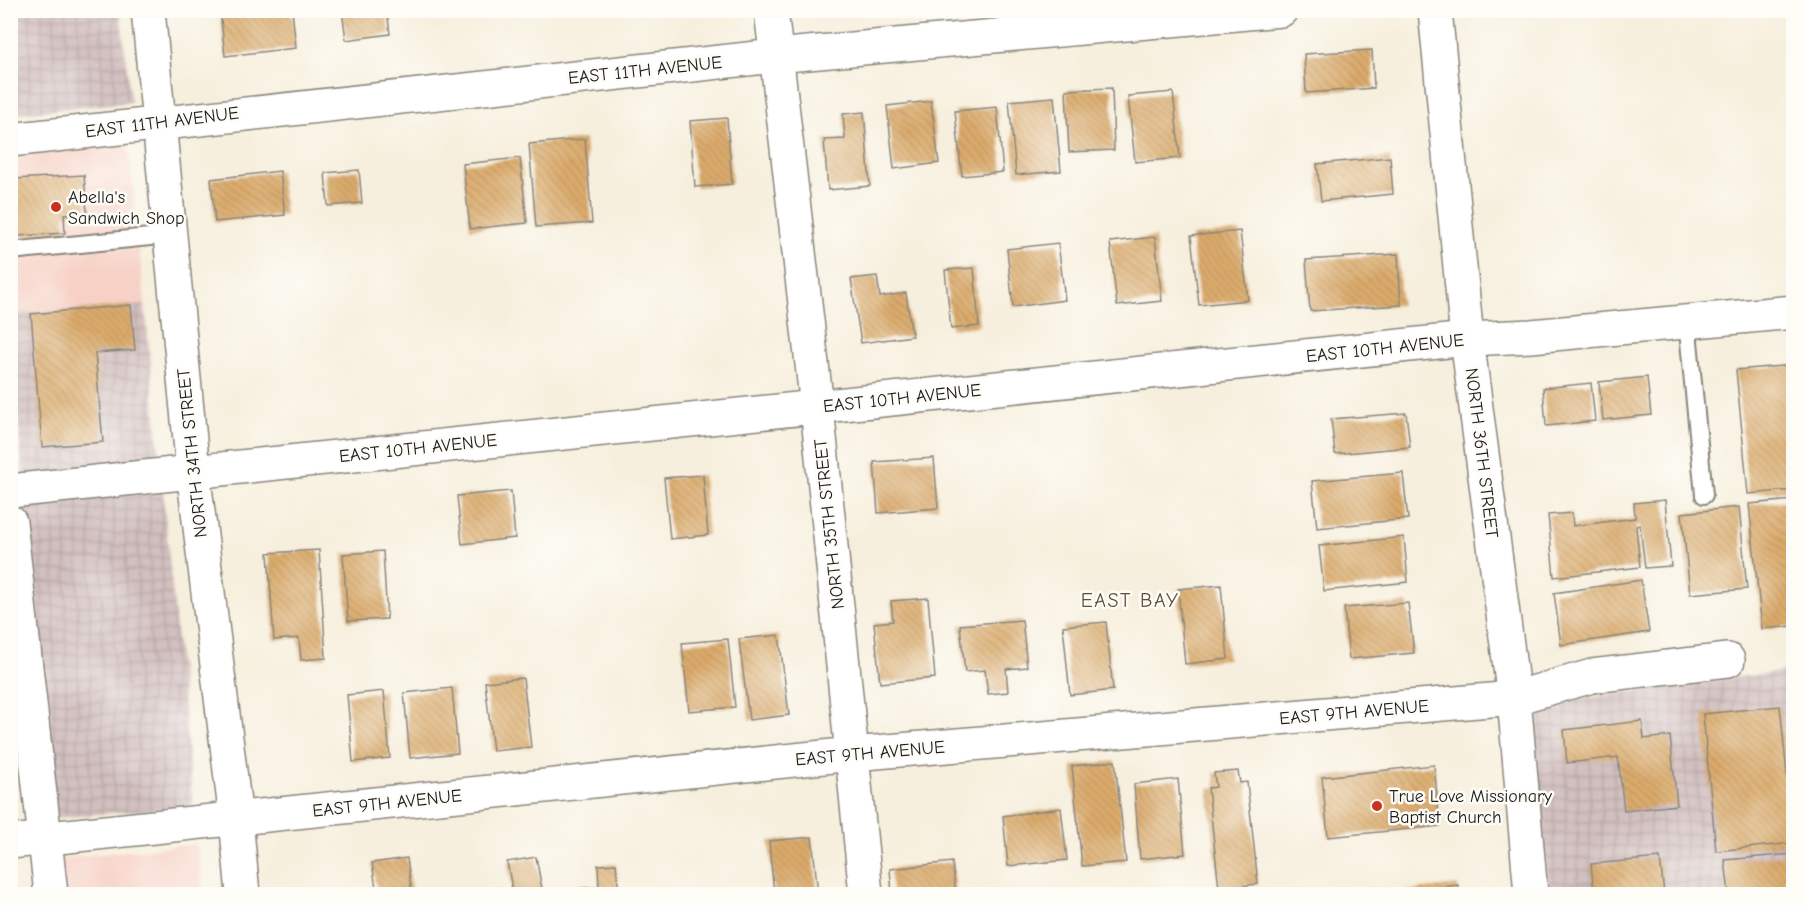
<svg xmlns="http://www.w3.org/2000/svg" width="1804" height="905" viewBox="0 0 1804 905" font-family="'Comic Neue',sans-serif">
  <defs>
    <pattern id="industrial-grid" width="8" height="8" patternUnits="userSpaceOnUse" patternTransform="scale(1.5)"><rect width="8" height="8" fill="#d2bfbf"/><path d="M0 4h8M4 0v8" fill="none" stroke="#b4a4a4"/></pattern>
    <pattern id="building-back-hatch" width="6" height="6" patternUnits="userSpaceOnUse" patternTransform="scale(1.5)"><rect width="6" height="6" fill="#dbab6c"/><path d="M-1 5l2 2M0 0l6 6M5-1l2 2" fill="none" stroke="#bb935d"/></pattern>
  </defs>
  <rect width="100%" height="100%" fill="#fdfcf7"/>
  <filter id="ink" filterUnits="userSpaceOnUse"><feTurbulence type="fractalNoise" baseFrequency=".0167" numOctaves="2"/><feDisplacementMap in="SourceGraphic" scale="12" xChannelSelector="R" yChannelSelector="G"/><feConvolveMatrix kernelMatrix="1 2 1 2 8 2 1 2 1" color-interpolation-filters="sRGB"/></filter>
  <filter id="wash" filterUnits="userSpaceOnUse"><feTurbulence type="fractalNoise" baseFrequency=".008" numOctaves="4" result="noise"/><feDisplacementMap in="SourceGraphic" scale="24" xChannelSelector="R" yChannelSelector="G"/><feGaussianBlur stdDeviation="1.35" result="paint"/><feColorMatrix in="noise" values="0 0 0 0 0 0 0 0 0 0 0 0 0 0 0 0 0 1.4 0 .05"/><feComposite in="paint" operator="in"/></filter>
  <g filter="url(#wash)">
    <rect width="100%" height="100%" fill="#f7efdd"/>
    <g fill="#f7d1c6">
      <path d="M128,142L145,305L11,314V155Z"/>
      <path d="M197,844L203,894H65L61,858Z"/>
    </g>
    <g fill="url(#industrial-grid)">
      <path d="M11,10L120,11L131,102L11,114Z"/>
      <path d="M145,305L193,806L55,818L11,347L10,314Z"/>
      <path d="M1793,670V894H1549L1530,705Z"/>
    </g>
    <g id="blocks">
      <g fill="url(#building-back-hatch)">
        <path d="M220,10H292L296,48L225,56Z"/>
        <path d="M342,10H387L390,34L346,40Z"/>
        <path d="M1372,50L1374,88L1306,93L1304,54Z"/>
        <path d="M1112,88L1114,150L1069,152L1066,90Z"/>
        <path d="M1173,92L1180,158L1135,162L1128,96Z"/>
        <path d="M1054,97L1061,171L1016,175L1009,101Z"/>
        <path d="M931,101L939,163L894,169L887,106Z"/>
        <path d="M997,107L1003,172L962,176L955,111Z"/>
        <path d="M864,112L870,186L828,190L824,140L845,139L843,114Z"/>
        <path d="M727,118L732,184L695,187L690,121Z"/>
        <path d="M585,139L592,223L536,227L529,144Z"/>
        <path d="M1390,157L1393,194L1321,201L1317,164Z"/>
        <path d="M520,158L527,223L470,229L463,164Z"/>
        <path d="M359,170L362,203L328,206L325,173Z"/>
        <path d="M280,171L285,215L215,222L211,179Z"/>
        <path d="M84,175L87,213L64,214L65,233L18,236L14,179Z"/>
        <path d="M1240,231L1248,300L1199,305L1191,236Z"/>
        <path d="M1155,237L1162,301L1117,306L1110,242Z"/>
        <path d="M1058,243L1065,300L1013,307L1007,249Z"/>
        <path d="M1398,254L1401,305L1310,311L1306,260Z"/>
        <path d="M974,268L979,326L951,329L945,270Z"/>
        <path d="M877,276L880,297L906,293L912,336L861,343L851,279Z"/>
        <path d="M131,305L135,350L95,353L103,442L42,447L31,314Z"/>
        <path d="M1793,365L1794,490L1748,494L1736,370Z"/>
        <path d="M1647,377L1651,415L1603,420L1599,382Z"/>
        <path d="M1591,383L1595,421L1546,426L1543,388Z"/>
        <path d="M1406,413L1410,447L1335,454L1331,419Z"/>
        <path d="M934,458L938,508L878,513L874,462Z"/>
        <path d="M1403,473L1408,519L1317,528L1312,481Z"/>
        <path d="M703,475L708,535L670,539L664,478Z"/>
        <path d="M511,491L515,538L462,544L457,496Z"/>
        <path d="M1665,500L1671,566L1645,568L1640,525L1636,526L1640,567L1554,577L1548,515L1572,513L1573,526L1635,518L1634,503Z"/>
        <path d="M1794,500V626L1762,629L1749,504Z"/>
        <path d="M1739,507L1747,589L1690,594L1682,513Z"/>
        <path d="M1404,537L1408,582L1324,591L1319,546Z"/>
        <path d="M319,550L326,658L301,660L299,638L274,640L268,553Z"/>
        <path d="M383,551L387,619L348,621L343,554Z"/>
        <path d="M1641,580L1649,632L1561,645L1554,593Z"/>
        <path d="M1221,585L1228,659L1185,664L1178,589Z"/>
        <path d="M928,598L935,678L880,683L874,623L893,621L891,601Z"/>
        <path d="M1408,603L1414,653L1349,659L1344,608Z"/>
        <path d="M1022,620L1027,667L1006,669L1008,692L988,694L985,670L965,672L960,625Z"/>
        <path d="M1106,622L1113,690L1070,695L1063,626Z"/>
        <path d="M779,635L789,715L749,720L739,639Z"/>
        <path d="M728,639L735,707L689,711L682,643Z"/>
        <path d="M523,678L531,747L493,751L485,682Z"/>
        <path d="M452,688L458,753L410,758L404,693Z"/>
        <path d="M384,691L390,758L353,762L347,695Z"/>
        <path d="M1780,706L1794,843L1716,851L1703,714Z"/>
        <path d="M1642,721L1644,739L1670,736L1677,805L1624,811L1618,757L1567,763L1564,730Z"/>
        <path d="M1115,761L1126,862L1082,866L1072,766Z"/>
        <path d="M1434,765L1440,826L1328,837L1322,777Z"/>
        <path d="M1238,771L1240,783L1247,782L1258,884L1219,888L1208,788L1216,787L1214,773Z"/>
        <path d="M1178,779L1185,854L1140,859L1134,784Z"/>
        <path d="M1061,808L1067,860L1008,866L1003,816Z"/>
        <path d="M812,837L818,894H774L769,841Z"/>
        <path d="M1794,854V894H1729L1725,860Z"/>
        <path d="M536,857L543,894H513L507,862Z"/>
        <path d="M407,858L412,894H377L372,863Z"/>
        <path d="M1660,858L1664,894H1594L1591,864Z"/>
        <path d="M952,862L956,894H892L890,869Z"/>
        <path d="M616,864L619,894H580V888L599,887L598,865Z"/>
        <path d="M1458,885L1459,894H1389V893Z"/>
      </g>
    </g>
  </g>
  <g filter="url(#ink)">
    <use href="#blocks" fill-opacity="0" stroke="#8a867c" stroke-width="1.5"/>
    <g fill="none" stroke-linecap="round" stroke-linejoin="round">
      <g stroke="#8a867c" stroke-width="20">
        <g id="lane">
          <path d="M10,251L170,235"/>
          <path d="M1687,321L1704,495"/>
        </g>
      </g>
      <g stroke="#8a867c" stroke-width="36">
        <g id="street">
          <path d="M771,10L817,407L866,894"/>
          <path d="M1435,10L1467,339L1514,698L1531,894"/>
          <path d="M10,140L775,56L1281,10"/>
          <path d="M10,491L1467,339L1531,336L1794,312"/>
          <path d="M10,522L51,894"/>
          <path d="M10,842L852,754L1514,698L1592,676L1728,660"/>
        </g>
      </g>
      <g stroke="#8a867c" stroke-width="36">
        <path id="secondary" d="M148,10L193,471L236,819L243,894"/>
      </g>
      <use href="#lane" stroke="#fff" stroke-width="16"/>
      <use href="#street" stroke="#fff" stroke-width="33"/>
      <use href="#secondary" stroke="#fff" stroke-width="33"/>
    </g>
  </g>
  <g fill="#c8321e" stroke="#fdfcf7" stroke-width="2">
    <circle cx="56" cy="207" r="6"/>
    <circle cx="1377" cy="806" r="6"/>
  </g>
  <g text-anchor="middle" stroke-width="5" stroke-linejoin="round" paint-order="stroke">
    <g font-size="18" fill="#1c1c1c" stroke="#fdfcf7">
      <text transform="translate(645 70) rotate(-6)" y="6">EAST 11TH AVENUE</text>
      <text transform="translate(162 122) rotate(-7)" y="6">EAST 11TH AVENUE</text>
      <text transform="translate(1385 348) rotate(-6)" y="6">EAST 10TH AVENUE</text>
      <text transform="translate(902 398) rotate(-6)" y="6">EAST 10TH AVENUE</text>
      <text transform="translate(418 448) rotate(-6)" y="6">EAST 10TH AVENUE</text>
      <text transform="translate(192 453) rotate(-96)" y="6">NORTH 34TH STREET</text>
      <text transform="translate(1482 453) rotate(83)" y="6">NORTH 36TH STREET</text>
      <text transform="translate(829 524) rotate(-96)" y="6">NORTH 35TH STREET</text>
      <text transform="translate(1354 712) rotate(-5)" y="6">EAST 9TH AVENUE</text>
      <text transform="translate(870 753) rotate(-5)" y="6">EAST 9TH AVENUE</text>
      <text transform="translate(387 803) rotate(-6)" y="6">EAST 9TH AVENUE</text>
    </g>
    <g font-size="18" fill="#1c1c1c" stroke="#fdfcf7" text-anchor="start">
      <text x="68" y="203">Abella's<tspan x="68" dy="21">Sandwich Shop</tspan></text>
      <text x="1389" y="802">True Love Missionary<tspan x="1389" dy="21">Baptist Church</tspan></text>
    </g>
    <g font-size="20" letter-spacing="1.5" fill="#5f4e38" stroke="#fdfcf7">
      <text x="1130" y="607">EAST BAY</text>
    </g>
  </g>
  <rect width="1804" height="905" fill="none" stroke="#fdfcf7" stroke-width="36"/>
</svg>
